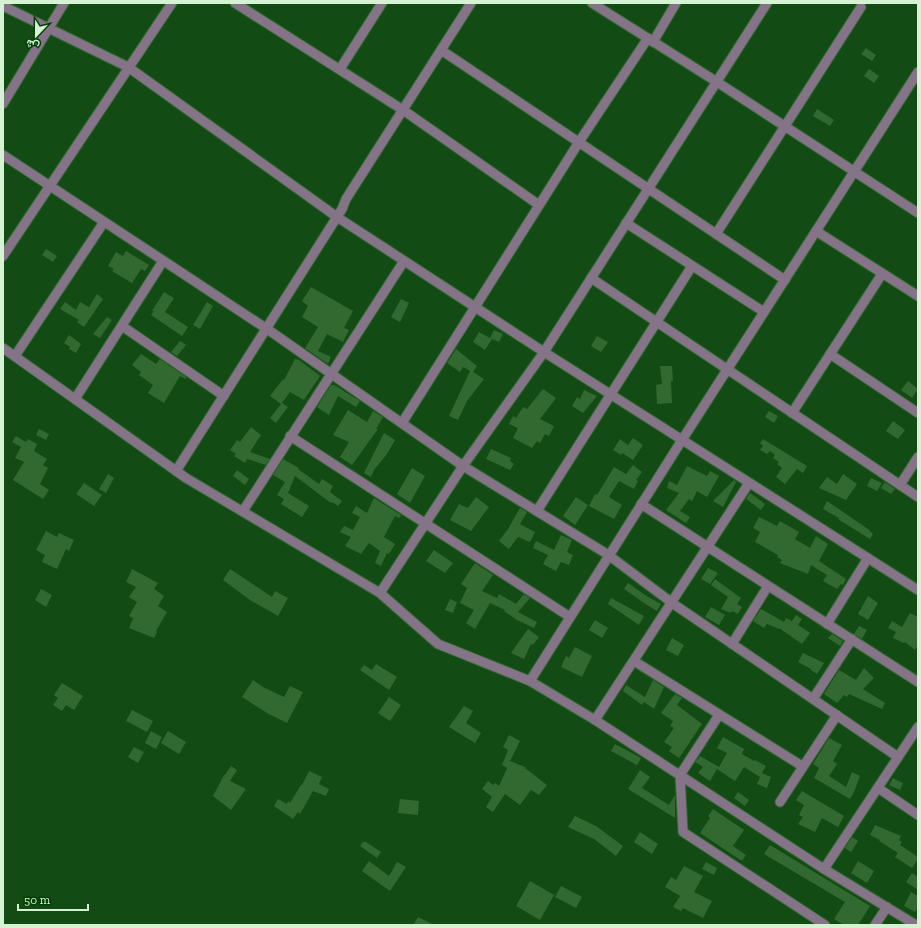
<svg xmlns="http://www.w3.org/2000/svg" width="921" height="928" viewBox="0 0 921 928" font-family="'Zilla Slab',Vazirmatn,serif">
  <rect width="100%" height="100%" fill="#124b13"/>
  <g fill="#326931">
    <path d="M866,48L876,55L872,61L861,54Z"/>
    <path d="M869,69L879,76L874,83L864,76Z"/>
    <path d="M817,109L834,120L830,126L813,116Z"/>
    <path d="M46,249L57,256L53,262L42,255Z"/>
    <path d="M126,251L149,265L145,271L141,269L132,283L112,271L114,269L108,266L116,252L123,256Z"/>
    <path d="M311,287L353,311L344,328L349,330L343,342L327,334L318,351L331,357L328,364L305,348L318,327L302,317L308,306L302,301Z"/>
    <path d="M164,292L174,298L165,312L188,327L182,336L151,315L154,311H152Z"/>
    <path d="M97,294L103,299L84,327L77,322L79,320L60,309L65,302L76,310L80,302L89,307Z"/>
    <path d="M401,299L409,303L400,322L391,317Z"/>
    <path d="M207,302L213,306L200,329L193,325Z"/>
    <path d="M107,317L112,320L100,338L93,334Z"/>
    <path d="M494,330L503,334L499,342L490,338Z"/>
    <path d="M479,332L492,339L485,350L473,342Z"/>
    <path d="M69,335L81,344L76,353L69,349L70,347L64,343Z"/>
    <path d="M597,336L608,342L601,352L591,346Z"/>
    <path d="M180,341L186,345L177,356L171,352Z"/>
    <path d="M456,349L477,366L473,372L484,379L467,401L458,420L449,416L470,371L463,367L460,372L447,363Z"/>
    <path d="M141,354L156,364L160,359L186,377V379L180,376L164,403L148,393L153,385L139,375L141,372L132,365Z"/>
    <path d="M295,359L299,360L320,376L304,400L290,392L282,403L288,407L276,423L270,418L281,404L270,396L283,379L284,380Z"/>
    <path d="M660,366H672L673,381H671L672,403L657,404L656,385L662,384Z"/>
    <path d="M908,381L918,389L912,398L901,390Z"/>
    <path d="M331,385H334L360,401L356,407L338,396L329,415L317,407Z"/>
    <path d="M543,389L556,398L540,419L554,426L549,436L545,434L540,443L537,441L532,448L513,438L518,428L509,424L513,416L516,418L523,407L527,409Z"/>
    <path d="M584,390L597,396L583,413L572,406L577,397L580,399Z"/>
    <path d="M348,410L367,422L373,411L383,417L376,429H378L352,465L340,457L349,442L333,435Z"/>
    <path d="M769,411L778,416L774,423L765,417Z"/>
    <path d="M893,421L905,430L898,439L886,431Z"/>
    <path d="M251,427L261,435L250,452L270,459L266,465L247,459L245,463L234,456L236,454L230,450L237,440L240,442Z"/>
    <path d="M39,429L49,434L46,440L36,435Z"/>
    <path d="M384,433L395,440L387,454L374,470L371,477L364,473Z"/>
    <path d="M16,436L26,442L28,439L37,444L34,451L47,459L43,465L48,468L40,484L49,490L43,499L13,480L24,462L15,458L21,447L12,442Z"/>
    <path d="M633,438L643,445L633,460L622,453L621,455L613,450L620,439L628,445Z"/>
    <path d="M763,439L807,466L803,473L797,469L785,484L776,477L782,468L777,464L779,462L773,458L775,455L770,451L767,454L760,450L763,446L760,443Z"/>
    <path d="M491,449L511,458L510,461L514,464L510,470L486,459Z"/>
    <path d="M283,459L299,468L298,469L319,484L322,479L333,486L330,492L342,501L338,506L332,502L331,503L295,476L288,493L309,506L302,517L281,504L284,499L277,495L285,482L273,475Z"/>
    <path d="M633,465L642,472L636,480L638,481L634,489L619,481L609,497L622,505L614,519L589,506L595,494L597,495L614,467L626,474Z"/>
    <path d="M687,466L707,476L710,471L719,476L707,497L697,491L692,501L689,499L680,511L690,517L686,523L666,510L679,493L667,488L669,481L677,485Z"/>
    <path d="M412,468L425,476L410,503L397,494Z"/>
    <path d="M237,470L249,479L245,485L233,476Z"/>
    <path d="M108,474L114,478L106,493L99,489Z"/>
    <path d="M843,474L857,484L846,500L819,488L827,477L837,484Z"/>
    <path d="M871,478L882,483L877,491L867,486Z"/>
    <path d="M734,480L736,482L723,507L713,501Z"/>
    <path d="M885,482L895,489L891,494L881,488Z"/>
    <path d="M84,483L102,495L94,506L76,494Z"/>
    <path d="M750,493L765,504L761,510L746,499Z"/>
    <path d="M476,497L489,507L471,531L450,520L459,504L468,508Z"/>
    <path d="M576,497L588,505L575,525L563,516Z"/>
    <path d="M374,498L401,515L399,518L395,516L384,537L395,544L389,554L387,553L381,566L375,563L380,551L369,543L361,554L345,546L351,537L340,532L344,526L353,530L360,517L352,513L356,506L367,513Z"/>
    <path d="M827,501L868,529L873,534L870,539L841,521L838,519L839,518L823,509Z"/>
    <path d="M520,508L527,512L520,524L535,532L530,542L518,537L509,549L499,541L508,529Z"/>
    <path d="M759,517L777,526L780,521L799,532L795,539L810,548L816,536L828,544L819,561L846,579L843,585L841,584L837,589L823,581L827,575L811,565L808,574L780,563L782,560L777,557L778,555L755,542L760,532L753,528Z"/>
    <path d="M46,531L57,537L59,533L74,540L69,551L66,549L57,569L42,562L45,555L36,550Z"/>
    <path d="M561,535L572,540L567,552L573,555L569,565L561,562L556,571L543,564L548,555L533,548L536,541L554,550Z"/>
    <path d="M434,550L453,563L445,573L426,561Z"/>
    <path d="M475,563L493,575L482,591L497,598L499,594L516,604L524,594L530,598L518,612L537,622L534,628L517,620L504,611L505,610L490,603L475,629L466,623L474,610L460,603L467,588L461,584Z"/>
    <path d="M708,568L718,573L710,584L701,579Z"/>
    <path d="M132,569L158,583L154,589L164,596L158,606L167,612L156,631L157,632L154,638L129,628L133,618L129,616L137,602L129,597L136,587L126,582Z"/>
    <path d="M230,569L272,597L275,591L288,598L278,616L250,600L223,580Z"/>
    <path d="M715,579L741,598L737,604L742,607L738,614L732,611L731,613L721,609L728,597L711,585Z"/>
    <path d="M628,583L648,597L661,604L657,611L647,605L624,589Z"/>
    <path d="M41,589L52,595L46,607L35,600Z"/>
    <path d="M868,596L878,603L868,620L858,614Z"/>
    <path d="M611,598L644,616L639,625L608,604Z"/>
    <path d="M450,599L457,602L453,613L445,610Z"/>
    <path d="M711,607L725,615L719,625L705,617Z"/>
    <path d="M761,609L784,622L786,618L792,621L796,615L802,619L798,625L810,633L802,644L779,628V629L767,624L764,628L753,621Z"/>
    <path d="M910,613L918,617V645L915,650L905,642L904,643L893,638L896,632L888,628L892,621L902,627Z"/>
    <path d="M595,620L608,628L602,638L589,630Z"/>
    <path d="M859,626L867,630L862,639L854,634Z"/>
    <path d="M528,629L539,637L533,645L531,644L524,659L511,653Z"/>
    <path d="M832,634L843,641L840,646L828,638Z"/>
    <path d="M672,638L684,645L678,656L666,650Z"/>
    <path d="M575,647L592,656L582,677L561,667L566,656L569,658Z"/>
    <path d="M803,653L824,663L817,674L811,670V669L798,662Z"/>
    <path d="M376,664L397,677L389,690L360,670L364,665L372,670Z"/>
    <path d="M864,668L874,678L863,689L885,703L882,709L849,694L847,697L844,695L837,703L824,694L839,670L856,680Z"/>
    <path d="M253,680L263,687L284,697L290,686L303,692L287,723L267,713L242,697Z"/>
    <path d="M653,680L664,687L654,709L644,702L642,705L623,691L626,685L645,697Z"/>
    <path d="M62,683L83,696L74,710L66,705L62,711L53,705L58,698L54,695Z"/>
    <path d="M675,694L682,698L677,705L702,724L679,758L669,751L672,747L664,742L674,728L670,726L673,721L661,713Z"/>
    <path d="M389,697L401,705L390,721L378,713Z"/>
    <path d="M464,706L473,711L466,723L481,733L475,743L449,727Z"/>
    <path d="M132,710L153,721L147,732L126,721Z"/>
    <path d="M151,731L162,737L156,749L145,743Z"/>
    <path d="M168,731L186,742L179,754L161,743Z"/>
    <path d="M509,735L520,741L510,761L525,767V768L547,785L539,795L531,790L520,805L505,794L493,812L486,807L492,797L482,789L488,781L493,785L495,783L499,786L507,768L502,765L508,750L503,747Z"/>
    <path d="M723,737L744,749L742,754L754,761L755,760L766,766L762,773L771,777L767,788L757,784L760,777L744,767L735,781L717,769L710,781L698,773L703,767L695,762L700,756L719,767L727,753L717,748Z"/>
    <path d="M829,738L842,745L833,761L837,764L829,776L846,787L852,772L860,776L854,792L850,799L814,778L819,768L813,764Z"/>
    <path d="M615,744L641,758L637,765L611,751Z"/>
    <path d="M134,747L144,752L138,763L128,757Z"/>
    <path d="M231,766L237,770L230,781L246,789L231,810L213,796L224,775H225Z"/>
    <path d="M640,770L650,777L642,788L669,805L675,795V818L628,789Z"/>
    <path d="M309,771L322,777L319,784L329,789L326,796L313,791L300,814L298,812L293,819L274,806L278,799L287,804L288,801L290,803L301,785H302Z"/>
    <path d="M893,778L903,783L900,790L889,785Z"/>
    <path d="M802,791L844,816L838,827L822,818L815,832L798,824L803,817L799,815L804,805L796,800Z"/>
    <path d="M738,792L749,800L745,806L734,798Z"/>
    <path d="M400,799L419,801L418,815L398,813Z"/>
    <path d="M713,809L744,830L733,846L746,855L742,861L700,833L710,818L708,816Z"/>
    <path d="M575,816L596,826L623,846L616,856L594,839L568,827Z"/>
    <path d="M875,825L901,836L899,840L902,842L900,845L918,857V859L912,868L895,857L898,853L879,841L880,840L870,835Z"/>
    <path d="M640,832L658,844L652,854L634,842Z"/>
    <path d="M852,837L858,841L851,852L845,848Z"/>
    <path d="M363,842H366L381,852L377,858L360,846Z"/>
    <path d="M770,845L870,906L858,925H844L834,919L845,902L764,854Z"/>
    <path d="M369,861L389,876L397,862L406,867L390,891L362,871Z"/>
    <path d="M858,861L874,871L867,883L851,873Z"/>
    <path d="M706,862L717,868L714,875L702,869Z"/>
    <path d="M684,866L703,876L694,892L712,901L703,918L683,908L681,911L673,907L680,896L665,887L671,877L676,880Z"/>
    <path d="M912,873L918,877V890L906,882Z"/>
    <path d="M530,881L554,895L540,920L516,906Z"/>
    <path d="M561,886L582,897L576,908L555,897Z"/>
    <path d="M911,892L918,896V907L915,912L904,906Z"/>
    <path d="M418,917L434,925H413Z"/>
  </g>
  <g fill="none" stroke-linecap="round" stroke-linejoin="round">
    <g stroke="#356936" stroke-width="11">
      <g id="minor">
        <path d="M235,3L403,110L539,205"/>
        <path d="M592,3L717,82L918,213"/>
        <path d="M3,6L128,67L337,217L544,352L918,590"/>
        <path d="M653,42L676,3"/>
        <path d="M441,50L785,280"/>
        <path d="M340,69L382,3"/>
        <path d="M3,104L64,3"/>
        <path d="M3,155L270,331L463,466L607,554L675,605L898,757"/>
        <path d="M626,223L764,312"/>
        <path d="M816,231L918,296"/>
        <path d="M716,234L861,7"/>
        <path d="M3,256L172,3"/>
        <path d="M591,278L918,497"/>
        <path d="M122,326L224,396"/>
        <path d="M3,348L186,478L380,593L438,644L530,681L595,720L824,869L916,925"/>
        <path d="M830,354L918,413"/>
        <path d="M15,356L104,222"/>
        <path d="M75,399L163,261"/>
        <path d="M792,413L882,274"/>
        <path d="M402,423L579,142L648,38"/>
        <path d="M290,436L570,617"/>
        <path d="M176,471L342,209L346,199L471,3"/>
        <path d="M900,485L918,457"/>
        <path d="M641,504L918,682"/>
        <path d="M243,511L404,261"/>
        <path d="M537,511L692,266"/>
        <path d="M380,593L463,466L544,352L767,3"/>
        <path d="M827,624L868,558"/>
        <path d="M732,644L768,586"/>
        <path d="M634,661L802,766"/>
        <path d="M530,681L682,440L918,72"/>
        <path d="M813,699L852,639"/>
        <path d="M719,715L680,775L683,832L825,925"/>
        <path d="M595,720L749,483"/>
        <path d="M878,788L918,815"/>
        <path d="M780,802L837,715"/>
        <path d="M824,869L918,727"/>
        <path d="M875,925L887,907"/>
      </g>
    </g>
    <use href="#minor" stroke="#857387" stroke-width="9"/>
  </g>
  <rect width="921" height="928" fill="none" stroke="#d5f3d3" stroke-width="8"/>
  <g transform="translate(36 36) rotate(202)" stroke="#024006" stroke-width="3" paint-order="stroke">
  <path d="M0-3L7 15L0 10L-7 15Z" fill="#d5f3d3"/>
  <text y="-6" font-size="11" font-weight="bold" text-anchor="middle" fill="#d5f3d3">ش</text>
  </g>
  <path d="M18 904v6h70v-6" fill="none" stroke="#d5f3d3" stroke-width="2"/>
  <text x="24" y="904" font-size="12" fill="#d5f3d3" stroke="#024006" stroke-width="3" paint-order="stroke">50 m</text>
</svg>
